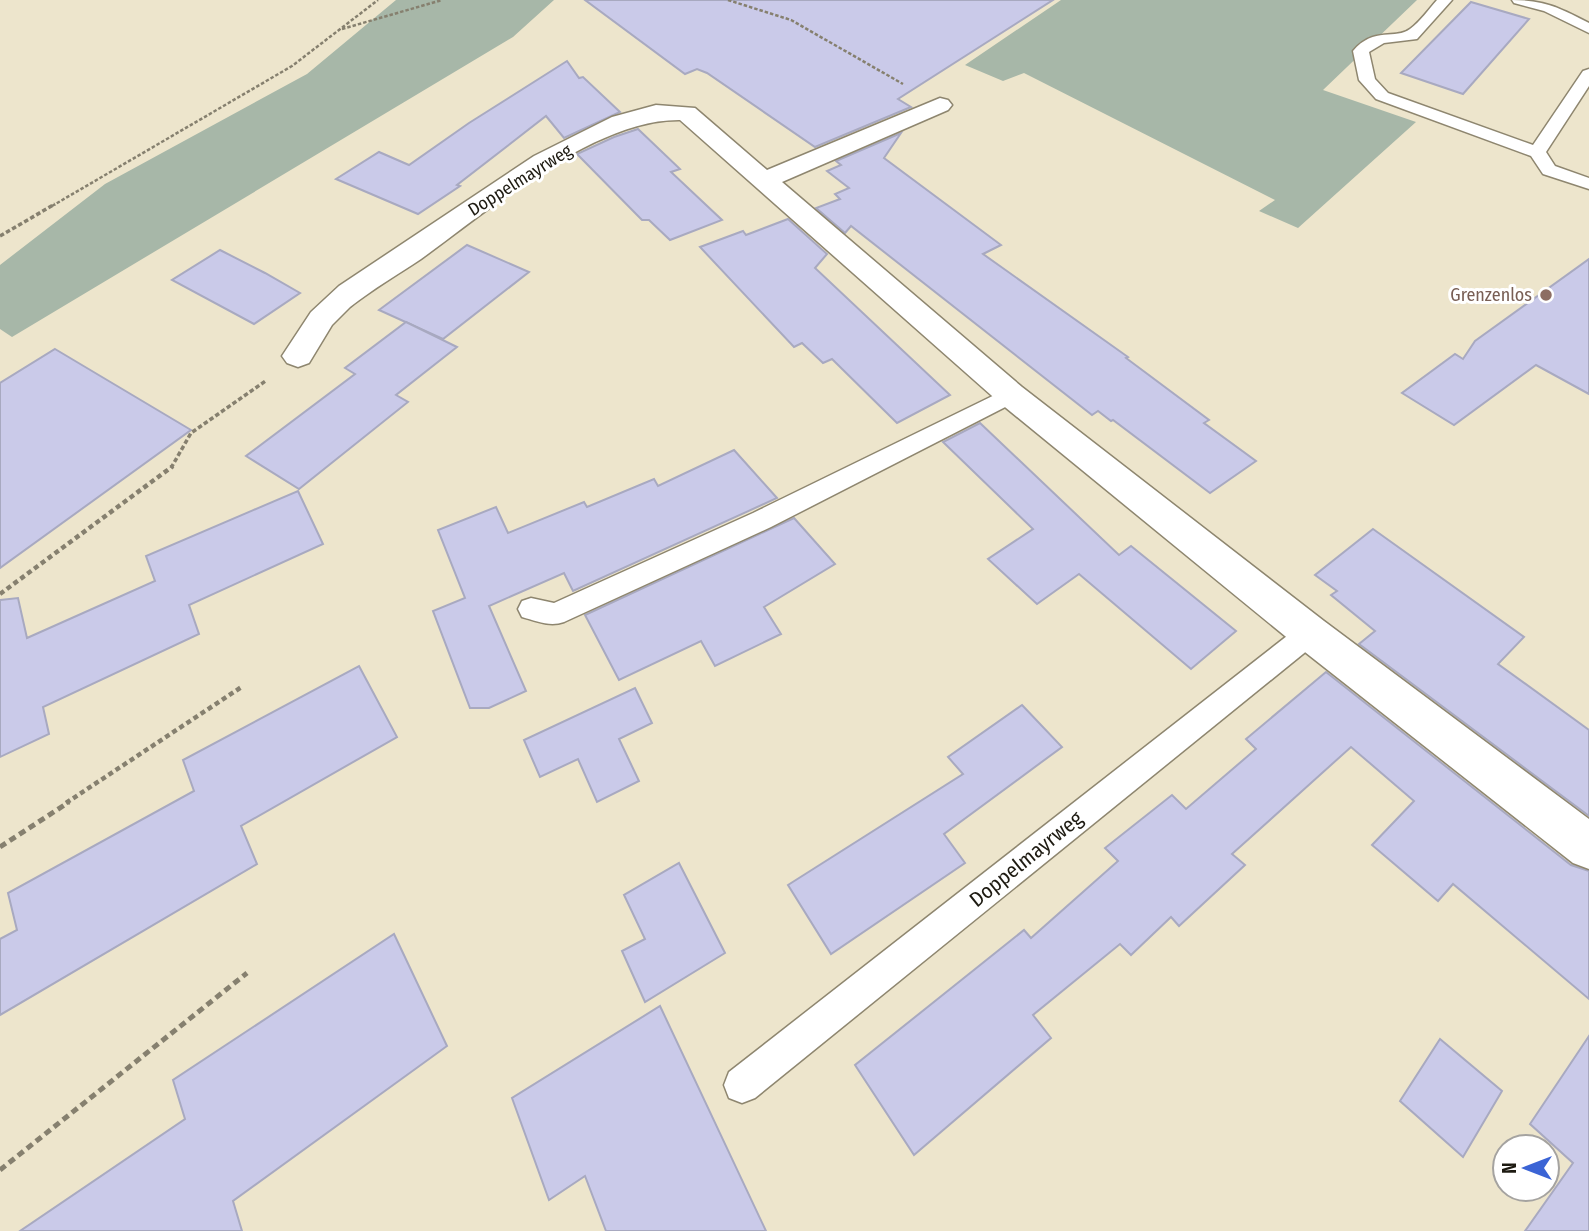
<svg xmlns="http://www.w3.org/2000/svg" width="1589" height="1231" viewBox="0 0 1589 1231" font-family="'Fira Sans Condensed',sans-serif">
  <rect width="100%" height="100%" fill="#ede5cc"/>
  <g fill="#a7b7a8">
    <path d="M396,0H554L513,37L12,337L0,329V265L105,184L307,74Z"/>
    <path d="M1061,0H1417L1323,90L1416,122L1298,228L1259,211L1275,200L1024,73L1003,81L965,65Z"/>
  </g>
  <g fill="#cacae9" stroke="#a8a9c0" stroke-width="2">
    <path d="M585,0H1053L898,99L911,107L815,147L707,73L697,69L685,74Z"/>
    <path d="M1471,2L1529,19L1463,94L1401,73Z"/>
    <path d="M567,61L579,78L583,77L620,112L564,138L546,116L457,185L460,186L418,214L336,179L379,152L409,165L469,123Z"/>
    <path d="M638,129L680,169L671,172L722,220L670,240L649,220H642L577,154L614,137Z"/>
    <path d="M901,133L884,158L1001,245L983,254L1128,357L1126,358L1209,420L1204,423L1256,461L1210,493L1113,420L1111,421L1098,411L1092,415L851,226L845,233L816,208L840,199L835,194L849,188L827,171L841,165L836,161Z"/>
    <path d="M788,219L827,254L815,268L950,395L897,423L832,359L823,363L802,343L794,347L700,247L743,231L746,235Z"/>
    <path d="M467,245L529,272L443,339L379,310Z"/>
    <path d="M220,250L265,273L300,293L254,324L172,280Z"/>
    <path d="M1589,259V394L1536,365L1454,425L1402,393L1455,354L1463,359L1475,341Z"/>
    <path d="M406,322L457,347L396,395L408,402L299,489L246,456L355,374L345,368Z"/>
    <path d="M55,349L191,430L0,568V383Z"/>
    <path d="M980,423L1119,555L1131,546L1236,631L1191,669L1079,574L1037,604L988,559L1033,529L943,442Z"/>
    <path d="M734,450L777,498L573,591L564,573L489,606L526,691L489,708H470L433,611L465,598L438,530L496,507L508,533L584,502L587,507L654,479L658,486Z"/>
    <path d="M298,491L323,544L189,605L199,634L43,707L49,734L0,757V600L18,598L27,638L155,581L146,556Z"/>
    <path d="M794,518L835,564L764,607L781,634L715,666L701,641L619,680L585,615Z"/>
    <path d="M1373,529L1524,637L1498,664L1589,730V816L1359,644L1375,631L1331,595L1337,591L1315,575Z"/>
    <path d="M359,666L397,737L241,826L257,864L0,1015V939L17,930L8,893L194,791L183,760Z"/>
    <path d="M1326,672L1571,865L1589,871V999L1453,884L1438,901L1372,845L1414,801L1351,747L1232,854L1245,865L1179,926L1171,917L1131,955L1120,944L1033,1015L1051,1038L914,1155L855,1065L1024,930L1031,938L1118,861L1105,848L1172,795L1186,809L1256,749L1246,739Z"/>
    <path d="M635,688L652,723L619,739L639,781L597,802L578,759L540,777L524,740Z"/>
    <path d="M1022,705L1062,747L944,834L965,863L831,954L788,885L963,774L948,757Z"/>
    <path d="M679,863L725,953L645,1002L622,951L645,939L624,895Z"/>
    <path d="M394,934L447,1046L233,1201L242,1231H20L185,1119L173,1080Z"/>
    <path d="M660,1006L766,1231H606L585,1176L549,1200L512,1098Z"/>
    <path d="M1589,1036V1231H1525L1573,1163L1530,1124Z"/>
    <path d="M1440,1039L1502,1091L1463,1157L1400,1101Z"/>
  </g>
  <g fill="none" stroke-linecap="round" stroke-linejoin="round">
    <g stroke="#8e866f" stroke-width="3">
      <g id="service">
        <path d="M1437,0H1452L1417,39L1384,43L1369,52L1375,79L1388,93L1533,145L1583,71L1589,69V86L1546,152L1555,166L1589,178V189L1543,174L1531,156L1376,99L1359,80L1353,51C1374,26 1396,40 1410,29C1420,22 1429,9 1437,0Z"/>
        <path d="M1512,0C1545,0 1560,8 1589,23V33L1544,11L1514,3Z"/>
        <path d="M1011,387L1019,390L1022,395L1019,400L771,527L564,622C550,627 536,621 522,617L518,609L522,601L531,598L554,603L753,513Z"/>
        <path d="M1310,622L1319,625L1323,633L1319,641L755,1098L742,1103L729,1098L724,1085L729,1072L1301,625Z"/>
      </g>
    </g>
    <g stroke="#8e866f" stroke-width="3">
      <path id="minor" d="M940,98L948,100L952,105L948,110L782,182L1022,387L1324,621L1589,819V869L1573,863L1296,645L1000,403L680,120C594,119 489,210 421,259C397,275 373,289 350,307L332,325L309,363L298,367L287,363L282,356L311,312L339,286L534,156L612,117L656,105L695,108L767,170Z"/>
    </g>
    <g stroke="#86806f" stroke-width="2.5" stroke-dasharray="3.5 2" stroke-linecap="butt">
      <path d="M728,0L791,20L903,84"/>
      <path d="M342,29L442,0"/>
      <path d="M52,206L292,66L378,0"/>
    </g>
    <g stroke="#86806f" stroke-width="3.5" stroke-dasharray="4.5 2.5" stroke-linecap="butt">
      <path d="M0,236L55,204"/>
      <path d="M171,468L191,433L267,380"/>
    </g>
    <g stroke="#86806f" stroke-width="4.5" stroke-dasharray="5 3.5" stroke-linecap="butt">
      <path d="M0,594L173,466"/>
      <path d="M66,803L243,686"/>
    </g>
    <g stroke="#86806f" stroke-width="5" stroke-dasharray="7 4.5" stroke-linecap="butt">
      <path d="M0,847L69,802"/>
      <path d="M0,1170L247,973"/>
    </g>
    <use href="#service" fill="#fff" fill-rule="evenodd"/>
    <use href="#minor" fill="#fff" fill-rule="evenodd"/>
  </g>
  <circle fill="#8d6e63" stroke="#fff" stroke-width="2.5" cx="1546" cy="295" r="7"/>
  <g text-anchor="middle" stroke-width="6" stroke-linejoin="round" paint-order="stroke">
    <g font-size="18" fill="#1d1a11" stroke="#fff">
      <text transform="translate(520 180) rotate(-32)" y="6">Doppelmayrweg</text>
    </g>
    <g font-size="18" fill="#785e54" stroke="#fff" text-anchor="end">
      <text x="1532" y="301">Grenzenlos</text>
    </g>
    <g font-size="21" fill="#1d1a11" stroke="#fff">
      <text transform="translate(1026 859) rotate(-39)" y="7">Doppelmayrweg</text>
    </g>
  </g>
  <g transform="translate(1526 1168) rotate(270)"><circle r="33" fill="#ffffff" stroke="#a5a3a0" stroke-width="2"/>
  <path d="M0-5L12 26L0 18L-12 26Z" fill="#3b64d5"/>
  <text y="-10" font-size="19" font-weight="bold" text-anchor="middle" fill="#1d1a11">N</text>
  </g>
</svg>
